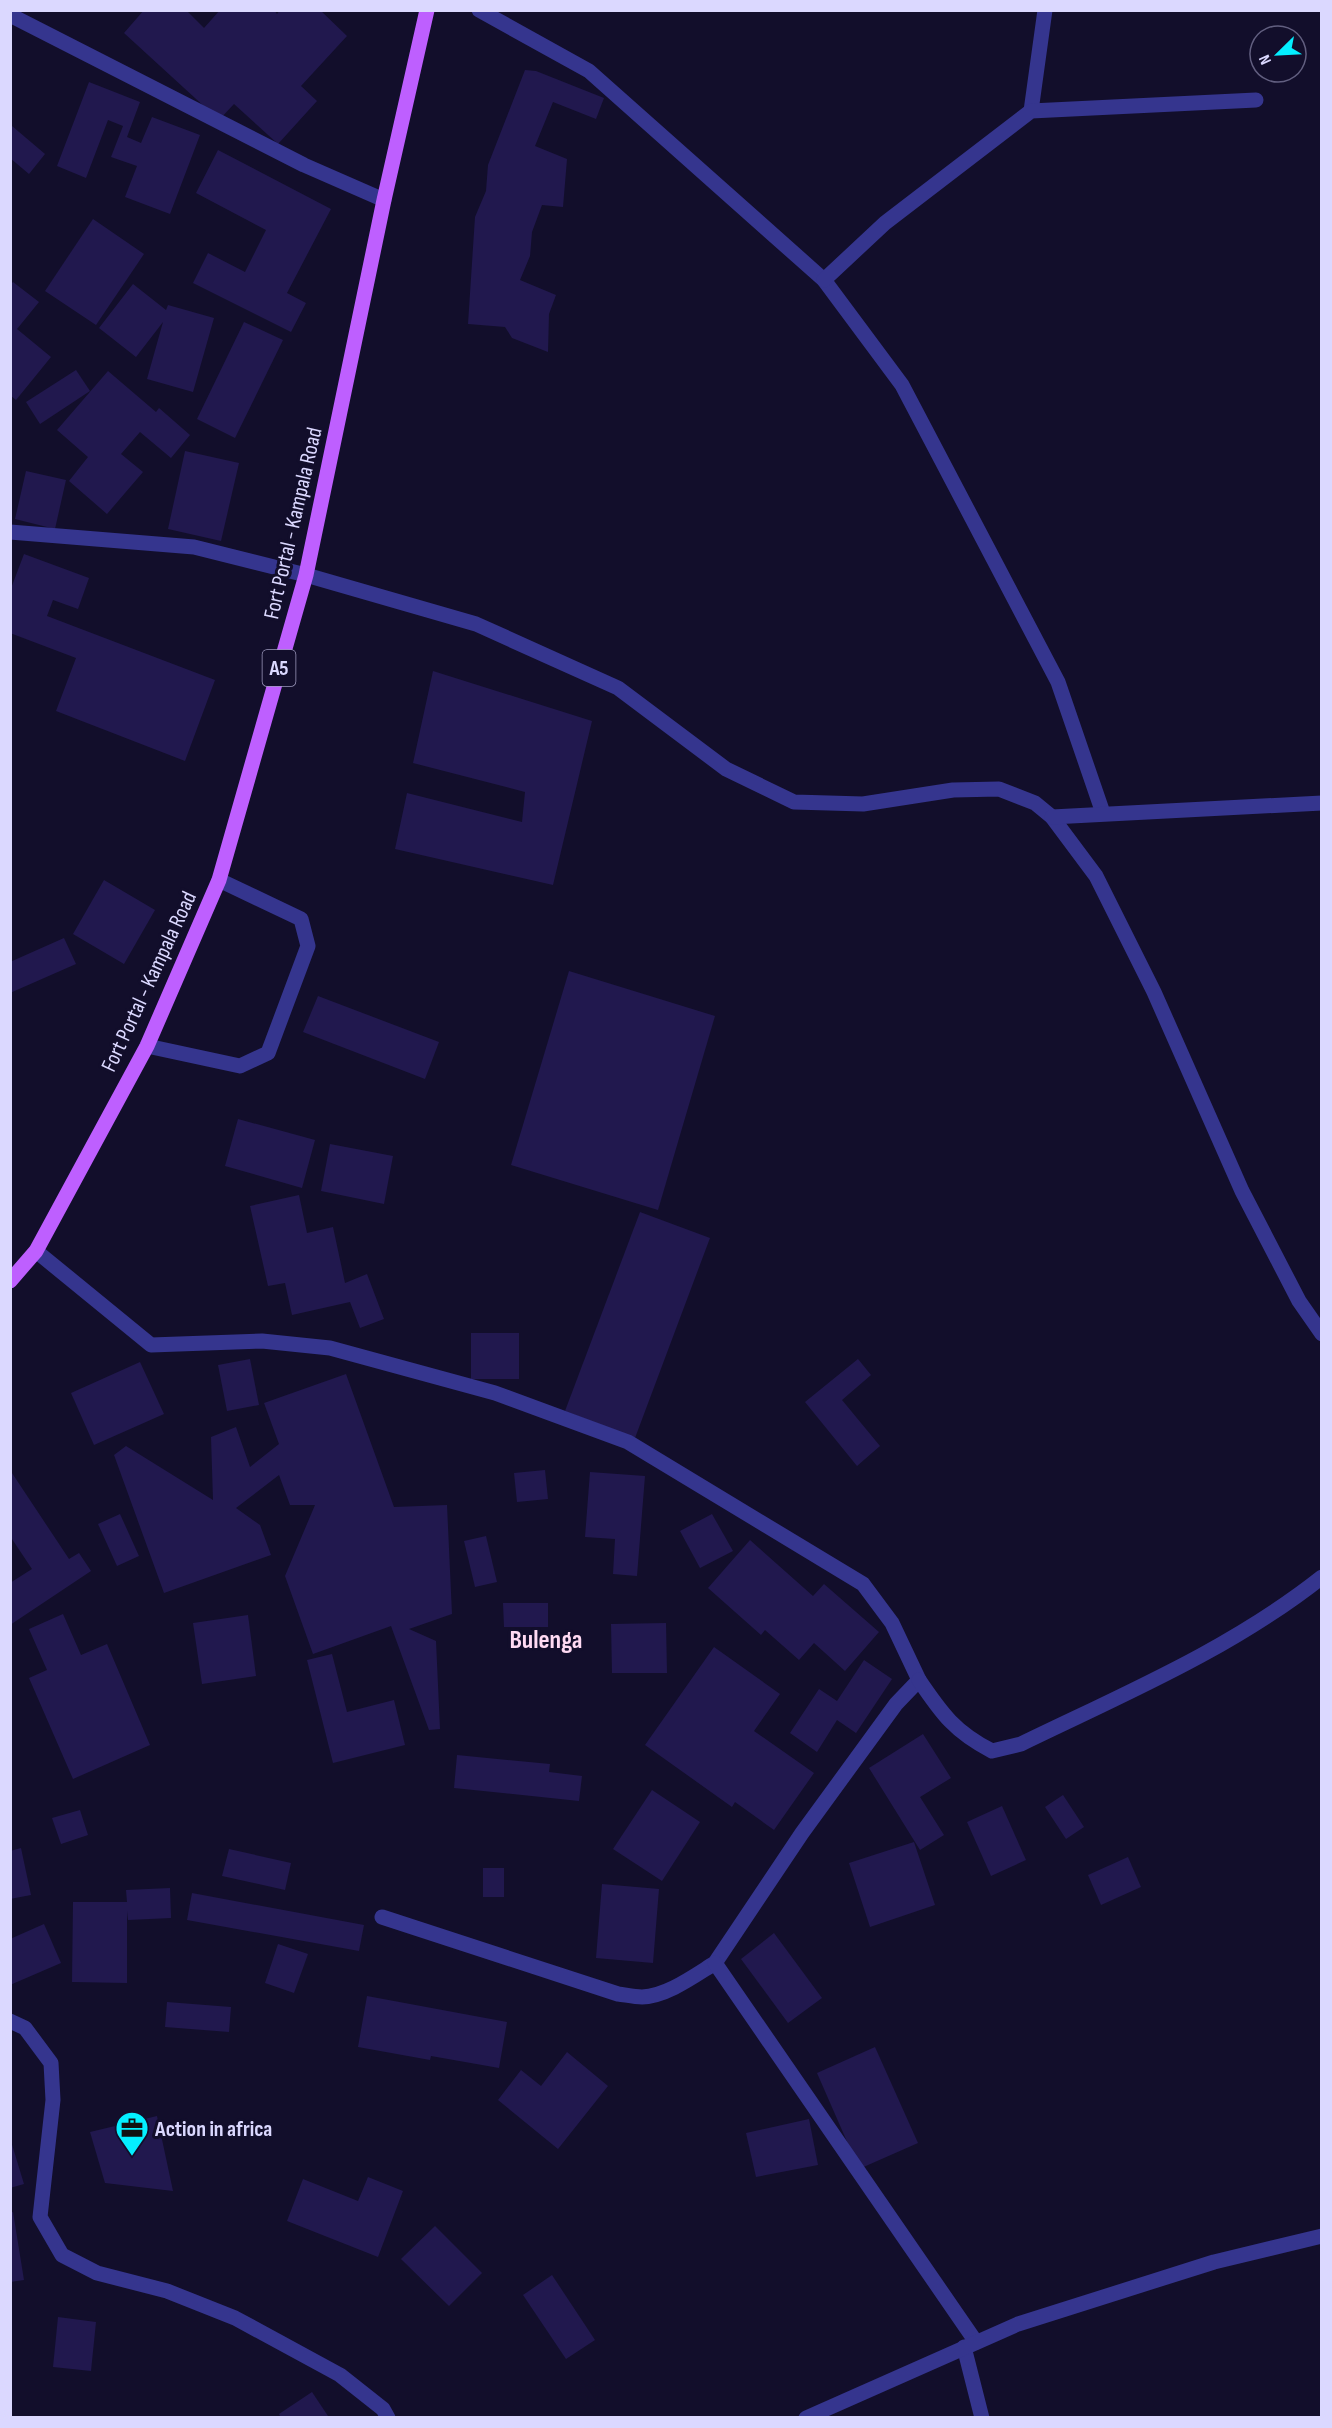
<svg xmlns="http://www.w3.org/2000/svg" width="1332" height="2428" viewBox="0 0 1332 2428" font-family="'Sofia Sans Condensed',sans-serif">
  <rect width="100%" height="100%" fill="#120e2b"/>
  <g fill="#21184e">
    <path d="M144,10H186L204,28L220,10H274L277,14L280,10H320L347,36L301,86L317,101L278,144L234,104L219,120L124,33Z"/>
    <path d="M525,70L536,71L604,98L596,119L553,102L535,146L567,159L563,207L542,205L532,232L530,256L520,280L556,295L549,314L548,352L512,338L505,327L468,324L475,217L486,191L488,165Z"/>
    <path d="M89,82L140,102L127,137L141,143L152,117L200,135L170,214L125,197L137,166L111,157L123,126L108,120L86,178L57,166Z"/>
    <path d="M12,126L45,154L29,174L10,158Z"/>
    <path d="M218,150L331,209L287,293L306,303L291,332L193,283L208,253L245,272L266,230L196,193Z"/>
    <path d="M93,219L144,254L96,325L45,291Z"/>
    <path d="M13,282L39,302L17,329L51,357L16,400L10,395V285Z"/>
    <path d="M133,284L166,310L168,305L214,318L193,392L147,379L163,322L136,357L99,328Z"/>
    <path d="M244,322L283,340L235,438L197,419Z"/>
    <path d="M76,370L90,391L40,424L26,402Z"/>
    <path d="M108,371L156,412L159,408L190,435L171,458L140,432L121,454L143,472L107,514L69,481L88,457L57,430Z"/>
    <path d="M185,451L239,463L221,541L168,529Z"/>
    <path d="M26,471L66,480L55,529L15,519Z"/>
    <path d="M24,554L89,578L78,609L53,600L47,616L215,680L185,761L56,711L76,658L10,633V591Z"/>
    <path d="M433,671L592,721L553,885L395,849L407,793L522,822L525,792L413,763Z"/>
    <path d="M104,880L155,910L124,964L73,934Z"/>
    <path d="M64,938L76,964L10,993V962Z"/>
    <path d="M569,971L715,1016L658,1210L511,1165Z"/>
    <path d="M318,996L439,1042L425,1079L303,1032Z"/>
    <path d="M238,1119L315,1140L302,1188L225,1166Z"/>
    <path d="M330,1144L393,1156L384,1204L321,1191Z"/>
    <path d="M299,1195L307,1233L333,1227L345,1283L367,1274L384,1319L360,1328L350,1302L292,1315L285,1283L268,1286L250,1206Z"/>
    <path d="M640,1212L710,1238L635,1438L565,1411Z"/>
    <rect x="471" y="1333" width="48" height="46"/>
    <path d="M250,1359L259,1405L227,1411L218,1365Z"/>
    <path d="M858,1359L871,1375L842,1400L880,1446L857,1466L805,1402Z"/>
    <path d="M140,1362L164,1414L94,1445L71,1393Z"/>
    <path d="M346,1374L394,1507L447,1505L452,1614L409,1629L436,1641L440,1729L429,1730L391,1626L313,1654L285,1576L315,1505H290L279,1475L236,1508L260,1525L271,1555L164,1593L114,1455L126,1446L213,1500L211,1437L236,1427L250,1467L279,1444L264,1403Z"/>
    <path d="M10,1470L69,1559L79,1553L91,1571L10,1625V1583L32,1569L10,1536Z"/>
    <path d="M545,1470L548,1499L517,1502L514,1473Z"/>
    <path d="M590,1472L645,1476L637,1576L613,1574L615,1539L585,1537Z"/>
    <path d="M120,1514L139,1556L117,1566L98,1524Z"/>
    <path d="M712,1514L733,1551L700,1568L680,1531Z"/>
    <path d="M486,1536L497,1582L475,1587L464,1541Z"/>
    <path d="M750,1540L813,1596L824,1584L879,1632L845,1671L814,1643L799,1660L765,1630L761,1635L708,1588Z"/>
    <path d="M503,1603H548V1627H504Z"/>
    <path d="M63,1614L81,1655L107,1644L150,1745L73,1779L29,1678L47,1670L29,1629Z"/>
    <path d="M248,1615L256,1676L202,1684L193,1623Z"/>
    <path d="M666,1623L667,1673H612L611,1624Z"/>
    <path d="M714,1647L780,1694L754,1731L814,1773L774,1830L735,1802L732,1807L645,1745Z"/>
    <path d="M332,1654L347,1712L394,1700L405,1745L333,1763L307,1660Z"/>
    <path d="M864,1660L892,1679L856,1733L837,1720L817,1752L790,1733L819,1689L837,1701Z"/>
    <path d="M923,1734L951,1778L920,1797L944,1835L920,1850L869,1768Z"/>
    <path d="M457,1755L550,1764L549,1772L582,1776L579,1801L454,1788Z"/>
    <path d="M652,1790L700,1822L662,1881L613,1849Z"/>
    <path d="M1063,1795L1084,1827L1066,1839L1045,1807Z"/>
    <path d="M1002,1806L1026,1860L991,1876L967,1822Z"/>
    <path d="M80,1810L88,1835L61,1844L52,1818Z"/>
    <path d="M914,1842L935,1905L870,1927L849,1863Z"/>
    <path d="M21,1848L31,1895L10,1899V1851Z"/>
    <path d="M229,1849L291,1863L285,1890L222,1876Z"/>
    <path d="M1128,1857L1141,1887L1101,1905L1088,1875Z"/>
    <rect x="483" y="1868" width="21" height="29"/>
    <path d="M602,1884L659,1889L653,1963L596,1958Z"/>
    <path d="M170,1888L171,1918L128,1920L127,1911V1983L72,1982L73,1902H127L126,1890Z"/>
    <path d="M192,1893L364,1925L359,1951L187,1920Z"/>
    <path d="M44,1924L61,1963L10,1985V1939Z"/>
    <path d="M774,1933L822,1998L788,2023L741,1959Z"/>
    <path d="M278,1944L308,1954L294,1993L265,1983Z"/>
    <path d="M367,1996L507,2022L499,2068L431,2056L430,2060L358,2047Z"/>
    <path d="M167,2002L231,2007L229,2032L165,2027Z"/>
    <path d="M875,2047L918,2143L859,2169L817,2073Z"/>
    <path d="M567,2052L608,2086L558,2149L498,2100L521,2070L541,2086Z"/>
    <path d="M157,2116L173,2191L105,2183L90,2132Z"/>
    <path d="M809,2119L818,2165L756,2177L746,2133Z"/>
    <path d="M10,2138L24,2184L10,2188Z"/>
    <path d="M368,2177L403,2191L378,2257L287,2221L303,2179L358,2201Z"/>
    <path d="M13,2212L24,2280L10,2282V2213Z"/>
    <path d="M435,2226L482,2273L449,2306L401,2259Z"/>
    <path d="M552,2275L595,2340L566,2359L523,2295Z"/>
    <path d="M58,2317L96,2322L91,2371L53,2367Z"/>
    <path d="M312,2392L328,2416L324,2418H281L279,2414Z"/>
  </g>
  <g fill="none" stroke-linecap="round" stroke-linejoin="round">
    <path stroke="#35358e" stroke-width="15" d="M147,1046L240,1066L268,1053L308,946L301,919L219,880"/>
    <g stroke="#35358e" stroke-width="15">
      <path d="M479,10L589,71L824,280L902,385L1058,682L1103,813"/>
      <path d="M10,15L304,165L384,200"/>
      <path d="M1031,111L1045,10"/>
      <path d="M824,280L885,223L1031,111L1256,100"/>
      <path d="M10,532L194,547L306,575L476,624L618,688L726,769L794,802L863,804L953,790L999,789L1035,803L1052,817L1096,876L1154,992L1242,1191L1299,1301L1322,1334"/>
      <path d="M1052,817L1322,803"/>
      <path d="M36,1251L151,1345L262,1341L330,1348L495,1393L628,1442L863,1584L892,1623L919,1680L896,1704L802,1833L715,1963C694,1976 667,1996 642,1997C634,1997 626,1995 618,1994L382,1917"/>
      <path d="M919,1680C942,1714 955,1732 992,1751L1021,1744C1124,1694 1231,1649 1322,1577"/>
      <path d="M715,1963L976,2342"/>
      <path d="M10,2021L25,2028L51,2063L53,2100L40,2217L62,2255L97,2273L167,2291L235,2318L340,2375L383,2409L388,2418"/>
      <path d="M964,2347L982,2418"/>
      <path d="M806,2418L1018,2324L1214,2262L1322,2236"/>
    </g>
    <path stroke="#be5fff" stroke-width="15" d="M10,1281L36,1251L147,1046L219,880L306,575L384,200L427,10"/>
  </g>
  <defs>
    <g id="office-pin" transform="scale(1.725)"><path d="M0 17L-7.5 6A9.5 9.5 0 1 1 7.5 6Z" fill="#04efff" stroke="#120e2b"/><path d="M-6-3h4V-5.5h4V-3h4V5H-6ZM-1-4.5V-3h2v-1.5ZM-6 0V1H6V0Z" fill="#111"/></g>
  </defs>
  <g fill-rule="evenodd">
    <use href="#office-pin" x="132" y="2128"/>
  </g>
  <g text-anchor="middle" stroke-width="6" stroke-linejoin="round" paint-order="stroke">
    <rect fill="#120e2b" stroke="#9f9bbf" stroke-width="1.5" x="262.5" y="650" width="33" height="36" rx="4.5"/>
    <g font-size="21" font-weight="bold" fill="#dbd8ff">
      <text x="279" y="675">A5</text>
    </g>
    <g font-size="22" fill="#dbd8ff" stroke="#120e2b">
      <text transform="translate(292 523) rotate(-77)" y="8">Fort Portal - Kampala Road</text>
      <text transform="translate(148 981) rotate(-65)" y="8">Fort Portal - Kampala Road</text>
    </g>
    <g font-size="22" font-weight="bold" fill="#dbd8ff" stroke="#120e2b" text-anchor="start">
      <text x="155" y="2136">Action in africa</text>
    </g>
    <g font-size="26" font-weight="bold" fill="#ffdaf3" stroke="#120e2b">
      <text x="546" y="1648">Bulenga</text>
    </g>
  </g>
  <rect width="1332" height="2428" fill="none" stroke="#dbd8ff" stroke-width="24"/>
  <g transform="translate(1278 54) rotate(246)"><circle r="28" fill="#120e2b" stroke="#625f80" stroke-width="1.5"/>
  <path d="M0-4.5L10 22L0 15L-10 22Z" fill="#04efff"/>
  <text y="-9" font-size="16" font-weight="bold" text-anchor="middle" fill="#dbd8ff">N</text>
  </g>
</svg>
